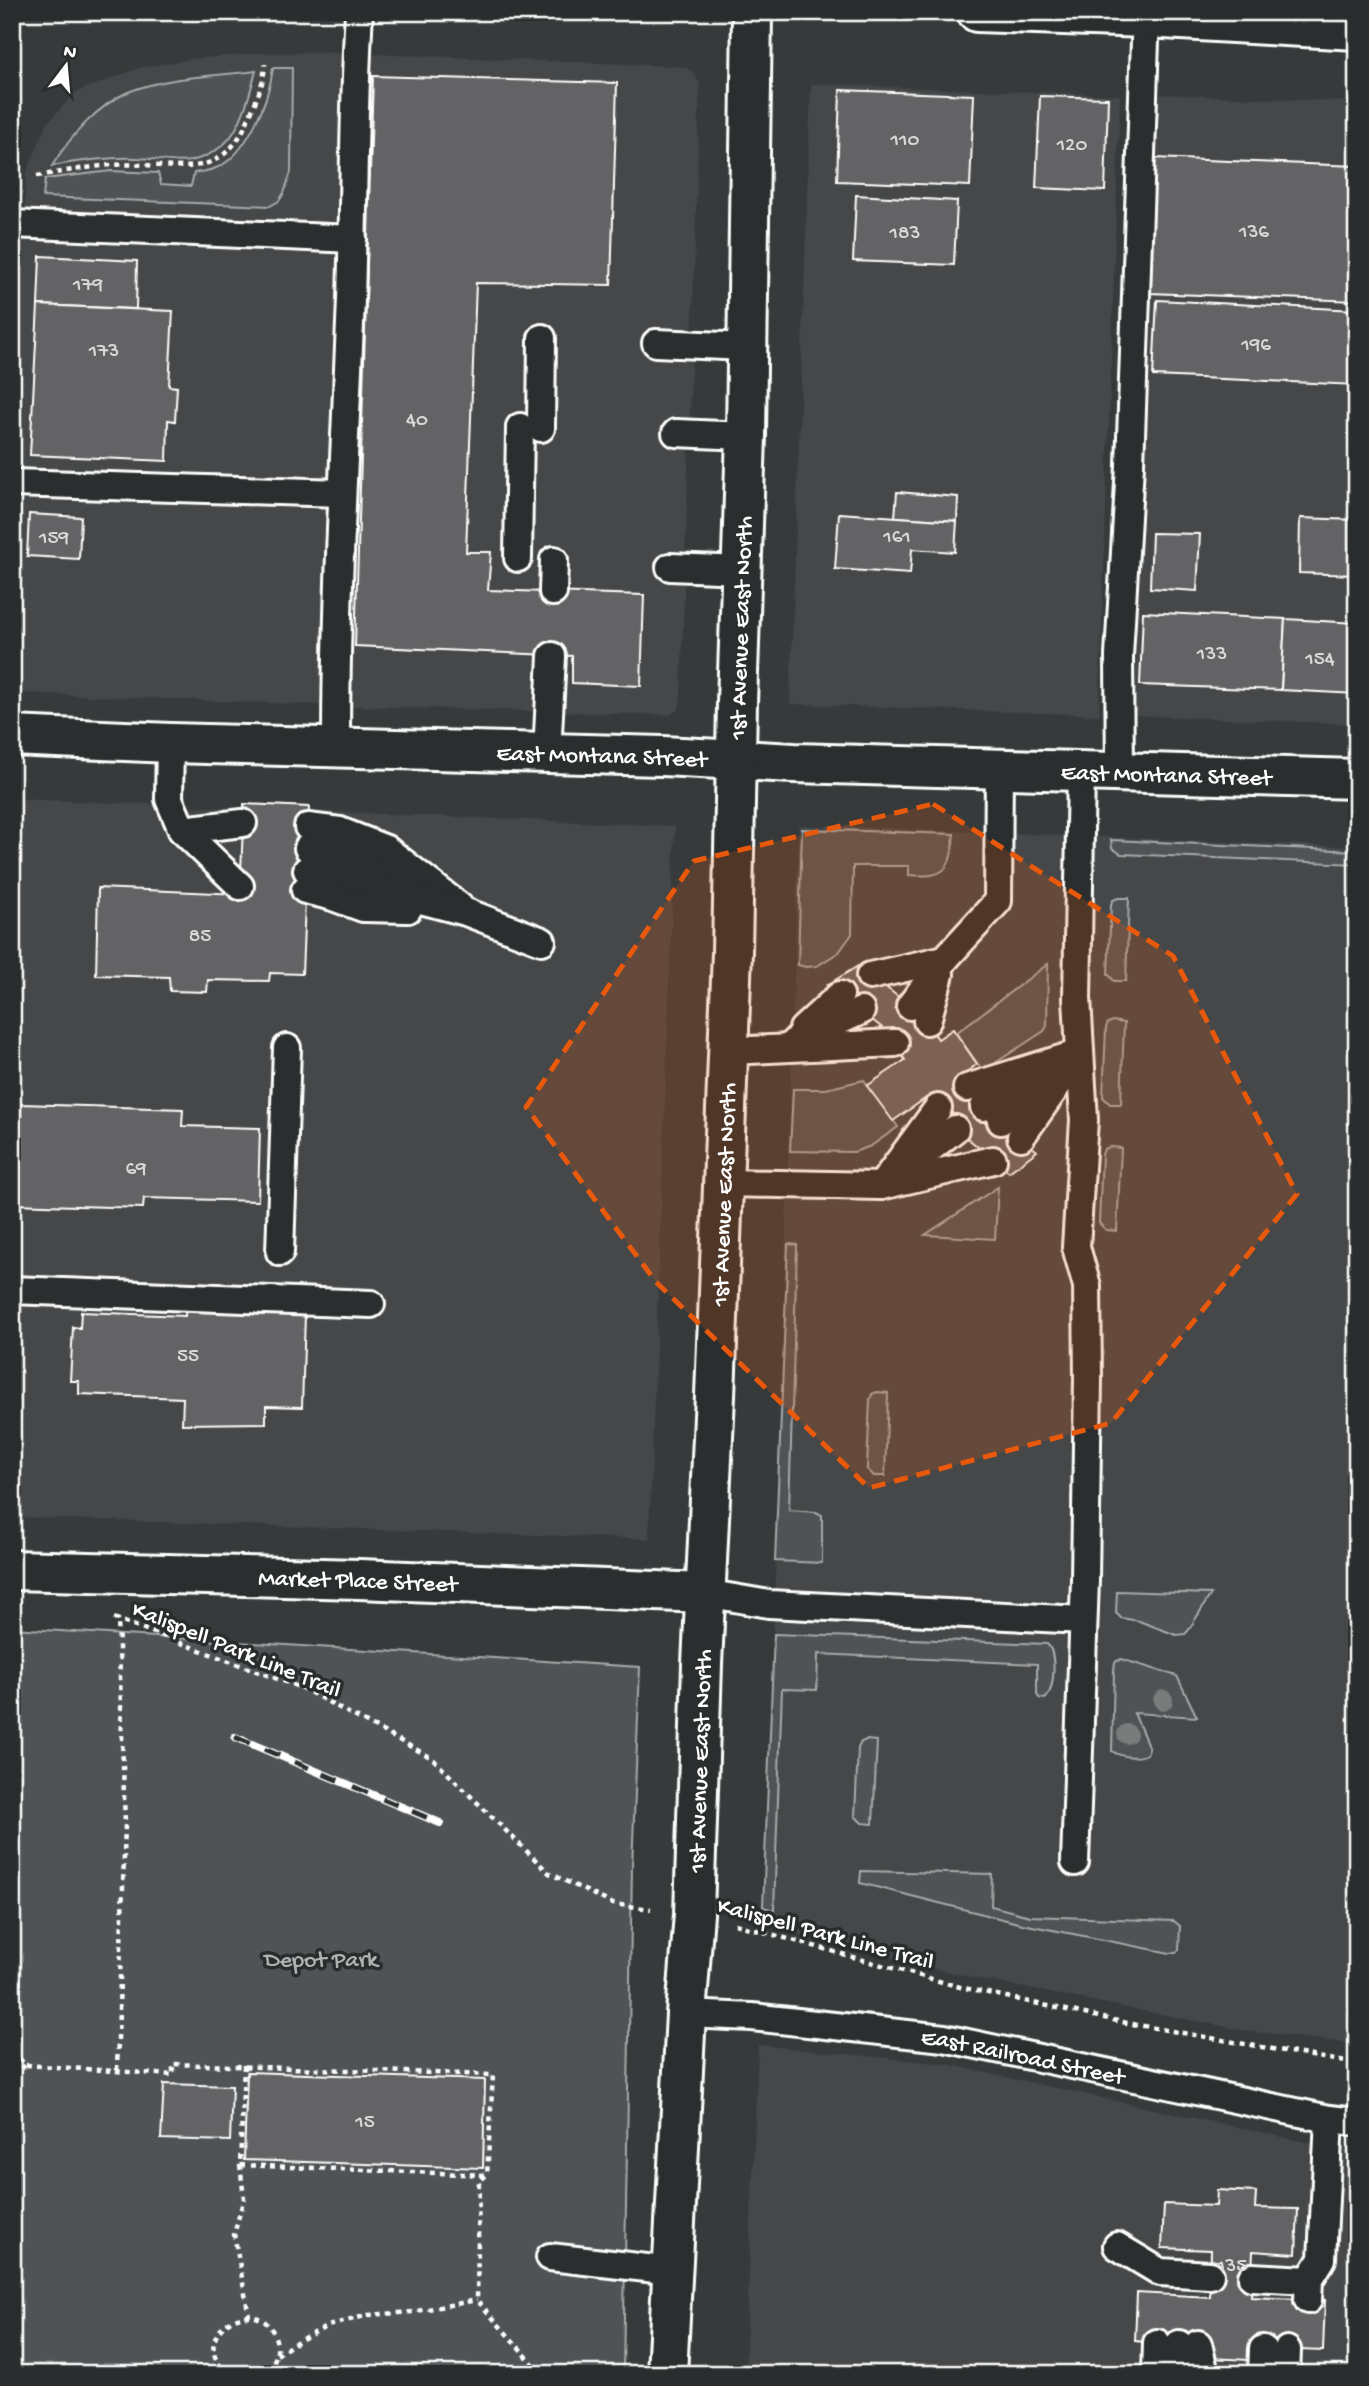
<svg xmlns="http://www.w3.org/2000/svg" width="1369" height="2386" viewBox="0 0 1369 2386" font-family="'Gochi Hand',sans-serif">
  <rect width="100%" height="100%" fill="#373a3b"/>
  <filter id="ink" filterUnits="userSpaceOnUse"><feTurbulence type="fractalNoise" baseFrequency=".0143" numOctaves="2"/><feDisplacementMap in="SourceGraphic" scale="14" xChannelSelector="R" yChannelSelector="G"/><feConvolveMatrix kernelMatrix="1 2 1 2 8 2 1 2 1" color-interpolation-filters="sRGB"/></filter>
  <g filter="url(#ink)">
    <g fill="#444748">
      <path d="M344,52L320,705L19,693L12,688V490L26,174L47,123L76,92L139,68L191,59L261,53Z"/>
      <path d="M371,54L675,66L686,68L694,73L700,84L681,695L679,709L670,715L351,706Z"/>
      <path d="M811,84L1120,95L1099,715L790,704Z"/>
      <path d="M1155,94L1357,102V724L1132,715Z"/>
      <path d="M20,799L675,826L649,1539L12,1517V1021Z"/>
      <path d="M799,825L1357,847V2044L1247,2031L978,1979L764,1926Z"/>
      <path d="M758,2045L946,2064L1328,2147L1357,2149V2374H745Z"/>
    </g>
    <g fill="#505354" stroke="#a8a9aa" stroke-width="2">
      <path d="M273,68H292L291,172L284,193L279,201L270,206L43,197L45,179L111,171L158,173L161,184L191,186L194,173C201,172 209,171 216,168C247,156 269,99 273,68Z"/>
      <path d="M256,71C250,92 245,114 234,132C225,147 208,157 191,161C174,164 154,158 137,158C108,157 80,161 52,166C69,138 98,105 128,92C167,76 215,76 256,71Z"/>
      <path d="M802,829L954,834C951,870 946,878 909,875V866H853L852,934L839,952L817,966L806,967L798,965Z"/>
      <path d="M1111,840L1357,851V864L1121,854L1112,848Z"/>
      <path d="M1118,898H1129L1126,981H1114L1108,974L1111,904L1113,900Z"/>
      <path d="M1048,964L1047,1026L1044,1031L983,1071L956,1033Z"/>
      <path d="M1113,1021L1124,1023L1121,1104H1110L1103,1097L1106,1028L1108,1023Z"/>
      <path d="M864,1080L898,1127L871,1146L854,1152L790,1151L793,1089H826Z"/>
      <path d="M1110,1147L1121,1148L1117,1231L1106,1230L1099,1223L1102,1155L1104,1149Z"/>
      <path d="M998,1187L995,1239L925,1235Z"/>
      <path d="M788,1244L797,1245L789,1510L816,1512L822,1515V1563L775,1561Z"/>
      <path d="M877,1392L888,1393L885,1476H874L867,1469L870,1400L872,1394Z"/>
      <path d="M1117,1591L1211,1594L1188,1631L1185,1634L1176,1635L1139,1621L1121,1618L1116,1613Z"/>
      <path d="M12,1628L640,1667L632,1868L623,2374H12Z"/>
      <path d="M774,1634L1047,1644C1057,1652 1055,1690 1045,1699L1039,1698L1037,1694V1664L818,1654L817,1690L782,1689L774,1910L763,1907Z"/>
      <path d="M1121,1659L1177,1676L1197,1717L1134,1713L1149,1748L1147,1754C1138,1759 1120,1757 1112,1751L1114,1670L1115,1662Z"/>
      <path d="M866,1740L877,1741L873,1824L862,1823L855,1816L858,1748L861,1742Z"/>
      <path d="M861,1871L992,1874L991,1906L1030,1916L1174,1921L1180,1926L1179,1949L1176,1953H1170L1022,1924L860,1883Z"/>
    </g>
    <g fill="#636465" stroke="#fff" stroke-width="2">
      <path d="M373,76L617,83L611,285L476,283L466,552H491L488,590L644,595L641,686L572,683V656L355,646Z"/>
      <path d="M840,90L974,95L970,186L837,181Z"/>
      <path d="M1040,96L1108,98L1105,191L1036,188Z"/>
      <path d="M1154,158L1357,166V301L1149,293Z"/>
      <path d="M856,195L957,201L954,265L853,261Z"/>
      <path d="M40,256L137,261L136,309L38,305Z"/>
      <path d="M1157,300L1357,310V385L1153,376Z"/>
      <path d="M38,305L173,311L169,386L177,387L175,421L168,420L167,461L30,455Z"/>
      <path d="M897,492L958,497L957,521L895,517Z"/>
      <path d="M839,513L957,521L955,552L912,549L910,574L835,569Z"/>
      <path d="M29,514L81,517L79,559L27,556Z"/>
      <path d="M1300,518L1357,520V575L1299,573Z"/>
      <path d="M1152,533L1200,534L1197,591L1150,588Z"/>
      <path d="M1143,612L1285,619L1281,690L1140,685Z"/>
      <path d="M1285,619L1357,623V694L1281,690Z"/>
      <path d="M244,804L309,807L302,974L270,973L269,981L208,980L207,992L170,991L169,977L96,975L98,888L240,894Z"/>
      <path d="M858,966L922,1015L938,1039L953,1029L977,1064L961,1077L975,1099L1037,1151L1009,1172L945,1120L929,1096L893,1121L867,1086L905,1060L885,1030L827,985Z"/>
      <path d="M21,1104L183,1109L182,1126L260,1128L258,1201L144,1198L143,1208L12,1204V1137H20Z"/>
      <path d="M186,1303L283,1307V1314L305,1315L302,1407L266,1406V1423L182,1424L183,1398L79,1394V1381H70L73,1327L80,1328L81,1312L185,1316Z"/>
      <path d="M247,2072L485,2080L483,2168L244,2160Z"/>
      <path d="M164,2084L232,2086L230,2141L161,2139Z"/>
      <path d="M1217,2190L1256,2192L1255,2208L1298,2209L1296,2254L1253,2251L1251,2297L1325,2300L1323,2351L1250,2348L1249,2360L1230,2359L1210,2358L1157,2343L1135,2341L1137,2293L1210,2297L1211,2250L1162,2248L1164,2204L1216,2206Z"/>
      <path d="M796,2368L917,2374H795Z"/>
    </g>
    <g fill="none" stroke-linecap="round" stroke-linejoin="round">
      <g stroke="#fff" stroke-width="32">
        <g id="lane">
          <path d="M12,224L353,239"/>
          <path d="M656,343L747,347"/>
          <path d="M541,428L542,338"/>
          <path d="M676,433L746,436"/>
          <path d="M12,483L342,493"/>
          <path d="M518,558L520,427"/>
          <path d="M670,567L742,570"/>
          <path d="M553,592L554,560"/>
          <path d="M170,743L169,799L182,830L240,886"/>
          <path d="M336,746C336,597 345,448 351,299C354,204 353,108 359,12"/>
          <path d="M547,754L552,656"/>
          <path d="M1120,773L1119,656L1130,465L1146,12"/>
          <path d="M308,827L340,831L386,849L459,906"/>
          <path d="M182,830L243,823"/>
          <path d="M308,848L336,854L410,886"/>
          <path d="M307,870L466,912L542,941"/>
          <path d="M305,890L333,897L363,908L408,909"/>
          <path d="M870,976L945,959"/>
          <path d="M910,1006L945,959L998,901L999,767"/>
          <path d="M927,1021L940,974"/>
          <path d="M803,1029L840,995"/>
          <path d="M794,1042L861,1011"/>
          <path d="M728,1051L895,1043"/>
          <path d="M967,1088L1080,1053"/>
          <path d="M984,1107L1035,1078"/>
          <path d="M1001,1121L1036,1091"/>
          <path d="M1021,1137L1080,1053"/>
          <path d="M908,1166L955,1129"/>
          <path d="M722,1183L881,1186L938,1108"/>
          <path d="M881,1186L993,1160"/>
          <path d="M280,1252L287,1048"/>
          <path d="M12,1290L371,1304"/>
          <path d="M705,1593L769,1604L1083,1620"/>
          <path d="M1075,1862L1085,1580L1088,1378L1087,1286L1076,1247L1084,1120L1077,998L1081,772"/>
          <path id="s1" d="M686,2014L752,2017L944,2038L1329,2119L1357,2122"/>
          <path d="M1117,2246L1160,2272L1210,2275"/>
          <path d="M550,2257L673,2271"/>
          <path d="M1252,2277L1309,2280"/>
          <path d="M1308,2300L1309,2280L1322,2259L1329,2119"/>
          <path d="M1179,2344L1182,2374"/>
          <path d="M1198,2344L1205,2374"/>
          <path d="M1156,2374L1157,2343"/>
          <path d="M1262,2374L1263,2349"/>
          <path d="M1286,2374L1287,2350"/>
        </g>
      </g>
      <g stroke="#fff" stroke-width="44">
        <g id="street">
          <path id="s2" d="M12,736L170,743L663,756L794,763L1357,779"/>
          <path id="s3" d="M12,1570L359,1579L705,1593"/>
        </g>
      </g>
      <g stroke="#fff" stroke-width="44">
        <g id="secondary">
          <path id="s4" d="M667,2374L686,2014L694,1914L702,1664L715,1396L732,952L737,703L746,436L752,12"/>
        </g>
      </g>
      <g stroke="#fff" stroke-width="44">
        <path id="highway" d="M977,12L1146,18L1357,30"/>
      </g>
      <g stroke="#fff" stroke-width="4.5" stroke-dasharray="5 5" stroke-linecap="butt">
        <path d="M37,176C62,172 87,167 112,165C172,160 221,190 250,115C257,98 264,83 265,64"/>
        <path d="M114,1618L304,1689L432,1758L549,1873L613,1904L651,1909"/>
        <path d="M735,1924L960,1987L1127,2023L1357,2064"/>
        <path d="M12,2052L26,2065L12,2075"/>
        <path d="M26,2065L173,2075V2064L493,2075L487,2175L479,2181L477,2300L542,2374"/>
        <path d="M244,2065L240,2165L244,2198L234,2234L249,2316"/>
        <path d="M117,2070L125,1825L118,1618"/>
        <path d="M240,2165L487,2175"/>
        <path d="M277,2355L298,2341L328,2326L368,2315L412,2312L477,2300"/>
        <path d="M229,2374C180,2337 261,2285 276,2340C280,2354 273,2365 263,2374"/>
      </g>
      <use href="#lane" stroke="#2a2d2e" stroke-width="26"/>
      <use href="#street" stroke="#2a2d2e" stroke-width="38"/>
      <use href="#secondary" stroke="#2a2d2e" stroke-width="38"/>
      <use href="#highway" stroke="#2a2d2e" stroke-width="38"/>
      <g stroke="#fff" stroke-width="8">
        <path id="rail" d="M235,1737L440,1823"/>
      </g>
      <use href="#rail" stroke="#2a2d2e" stroke-width="5" stroke-dasharray="16" stroke-linecap="butt"/>
    </g>
    <g fill="#7a7c7c">
      <circle cx="1163" cy="1700" r="10"/>
      <circle cx="1127" cy="1734" r="10"/>
    </g>
  </g>
  <path fill="#e8590c" fill-opacity="0.2" stroke="#e8590c" stroke-width="5" stroke-dasharray="14 9" stroke-linejoin="round" d="M933,804L1173,956L1297,1194L1111,1423L869,1488L656,1282L526,1107L694,861Z"/>
  <g text-anchor="middle" stroke-width="7" stroke-linejoin="round" paint-order="stroke">
    <g font-size="21" fill="#d8d8d8">
      <text x="905" y="145">110</text>
      <text x="1072" y="150">120</text>
      <text x="1254" y="237">136</text>
      <text x="905" y="238">183</text>
      <text x="88" y="290">179</text>
      <text x="1256" y="350">196</text>
      <text x="104" y="356">173</text>
      <text x="417" y="425">40</text>
      <text x="897" y="542">161</text>
      <text x="54" y="543">159</text>
      <text x="1212" y="659">133</text>
      <text x="1320" y="664">154</text>
      <text x="200" y="941">85</text>
      <text x="136" y="1174">69</text>
      <text x="188" y="1361">55</text>
      <text x="365" y="2127">15</text>
      <text x="1232" y="2271">135</text>
    </g>
    <g font-size="24" fill="#fff" stroke="#2a2d2e">
      <text dy="8" stroke="none"><textPath href="#s4" startOffset="1748">1st Avenue East North</textPath></text>
      <text dy="8" stroke="none"><textPath href="#s2" startOffset="590">East Montana Street</textPath></text>
      <text dy="8" stroke="none"><textPath href="#s2" startOffset="1155">East Montana Street</textPath></text>
      <text dy="8" stroke="none"><textPath href="#s4" startOffset="1181">1st Avenue East North</textPath></text>
      <text dy="8" stroke="none"><textPath href="#s3" startOffset="346">Market Place Street</textPath></text>
      <text transform="translate(237 1648) rotate(22)" y="8">Kalispell Park Line Trail</text>
      <text dy="8" stroke="none"><textPath href="#s4" startOffset="614">1st Avenue East North</textPath></text>
      <text transform="translate(826 1932) rotate(15)" y="8">Kalispell Park Line Trail</text>
      <text dy="8" stroke="none"><textPath href="#s1" startOffset="340">East Railroad Street</textPath></text>
    </g>
    <g font-size="24" fill="#b0b2b2" stroke="#2a2d2e">
      <text x="321" y="1966">Depot Park</text>
    </g>
  </g>
  <rect width="1369" height="2386" fill="none" stroke="#2a2d2e" stroke-width="42"/>
  <rect x="21" y="21" width="1327" height="2344" fill="none" stroke="#fff" stroke-width="2.5" filter="url(#ink)"/>
  <g transform="translate(66 66) rotate(16)" stroke="#2a2d2e" stroke-width="5" paint-order="stroke">
  <path d="M0-5L12 26L0 18L-12 26Z" fill="#ffffff"/>
  <text y="-10" font-size="19" font-weight="bold" text-anchor="middle" fill="#ffffff">N</text>
  </g>
</svg>
